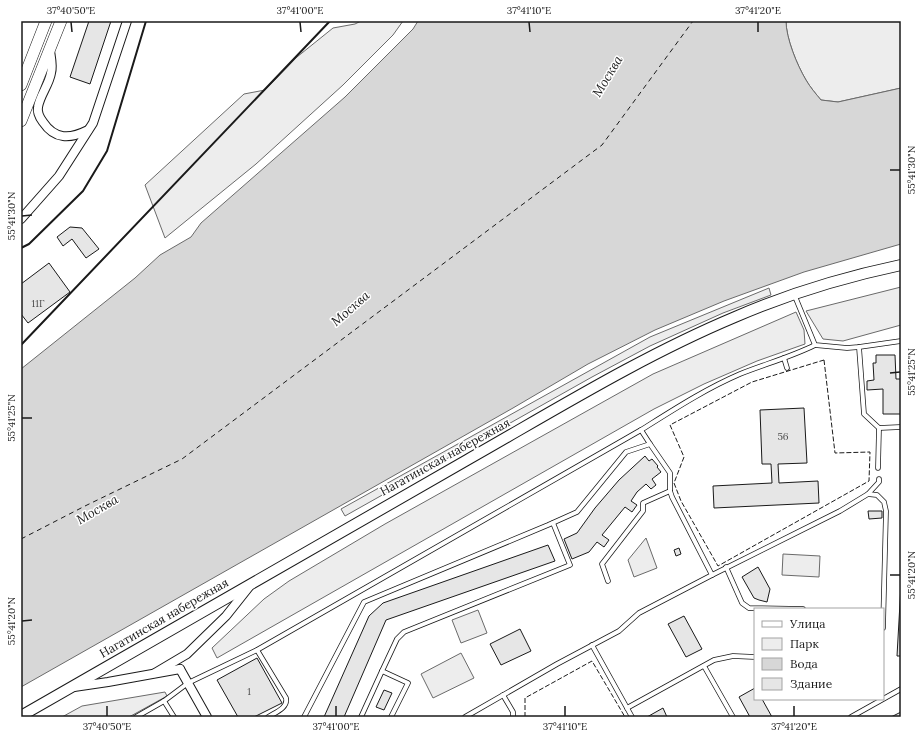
<svg xmlns="http://www.w3.org/2000/svg" width="922" height="738" viewBox="0 0 922 738" font-family="Lora,serif">
  <rect width="100%" height="100%" fill="#fff"/>
  <g fill="#ededed" stroke="#6a6a6a">
    <path d="M361,21H403L393,35L343,85L256,164L165,238L145,185L244,94L265,90L297,57L333,28L355,24Z"/>
    <path d="M786,21H901V88L838,102L821,100C816,94 810,87 806,80C797,65 786,38 786,21Z"/>
    <path d="M901,287V325L843,341L823,339L806,311Z"/>
    <path d="M769,288L771,295L723,313L650,346L592,377L345,516L341,509L650,337Z"/>
    <path d="M796,312L804,330L805,344L757,361L704,384L654,409L217,658L212,648L264,599L289,581L385,524L653,374Z"/>
    <path d="M646,538L657,568L634,577L628,560Z"/>
    <path d="M783,554L820,556L819,577L782,575Z"/>
    <path d="M478,610L487,633L461,643L452,620Z"/>
    <path d="M461,653L474,678L433,698L421,674Z"/>
    <path d="M165,692L167,696L129,717H62L82,706Z"/>
  </g>
  <path fill="#d7d7d7" stroke="#6a6a6a" d="M418,21H786C786,38 797,65 806,80C810,87 816,94 821,100L838,102L901,88V244L804,272L724,301L655,330L588,364L513,408L21,687V369L135,278L160,255L191,237L201,223L345,97L413,29Z"/>
  <g fill="none" stroke-linecap="round" stroke-linejoin="round">
    <path stroke="#1a1a1a" stroke-width="1" stroke-dasharray="5 4" stroke-linecap="butt" d="M21,539L85,506L182,459L602,145L693,21"/>
  </g>
  <g fill="#e6e6e6" stroke="#1a1a1a">
    <path d="M89,21H111L90,84L70,77Z"/>
    <path d="M70,227L82,228L99,249L86,258L72,239L63,246L57,237Z"/>
    <path d="M49,263L70,292L28,323L21,314V284Z"/>
    <path d="M876,355H895L896,379H901V414H883V389L867,390V381L874,380L873,363H876Z"/>
    <path d="M804,408L807,463L778,464L779,483L818,481L819,503L714,508L713,486L772,483L771,464H762L760,410Z"/>
    <path d="M645,456L649,461L652,459L658,466L657,467L661,472L652,479L656,485L651,489L646,484L637,492L631,501L637,505L632,512L625,507L602,535L609,540L604,547L597,542L589,552L572,559L564,539L577,533L595,508L619,480Z"/>
    <path d="M868,511H882V518L869,519Z"/>
    <path d="M548,545L555,561L386,620L344,717H324L369,616L383,603Z"/>
    <path d="M679,548L681,554L676,556L674,550Z"/>
    <path d="M758,567L770,589L767,602L759,600L754,598L742,577Z"/>
    <path d="M901,585V656H897Z"/>
    <path d="M684,616L702,649L686,657L668,624Z"/>
    <path d="M520,629L531,651L501,665L490,644Z"/>
    <path d="M257,658L282,703L254,717H238L217,680Z"/>
    <path d="M755,688V699H762L772,717H750L739,697Z"/>
    <path d="M384,690L392,693L384,710L376,707Z"/>
    <path d="M663,708L667,717H647Z"/>
    <path d="M901,712V717H891Z"/>
  </g>
  <g fill="none" stroke-linecap="round" stroke-linejoin="round">
    <g stroke="#1a1a1a" stroke-width="5.5">
      <g id="service">
        <path d="M794,294L815,345L847,348L859,347L901,341"/>
        <path d="M859,347L864,414L879,428L901,427"/>
        <path d="M784,358L787,368"/>
        <path d="M641,430C673,410 705,389 740,374C765,364 791,357 815,345"/>
        <path d="M878,468L879,428"/>
        <path d="M868,494L879,482V479"/>
        <path d="M726,567L742,603L749,608L803,609"/>
        <path d="M712,575L840,511L868,494L877,495L884,502L886,511L883,628"/>
        <path d="M608,581L602,564L643,511V503L670,491"/>
        <path d="M592,645L632,717"/>
        <path d="M257,650L286,698C288,708 276,712 268,717"/>
        <path d="M704,666L733,717"/>
        <path d="M503,695L513,712V717"/>
        <path d="M164,701L174,717"/>
        <path d="M627,708L714,660L733,656L755,657"/>
        <path d="M136,717L164,701L188,683L257,650L641,430L650,444"/>
        <path d="M304,717L364,602L548,525L577,512L626,452L650,444L670,473V491L672,497L712,575L639,613L619,631L557,664L465,717"/>
        <path d="M361,717L382,671"/>
        <path d="M391,717L408,683L382,671L397,639L404,632L570,565L553,523"/>
        <path d="M851,717L901,689"/>
      </g>
    </g>
    <g stroke="#1a1a1a" stroke-width="10">
      <g id="minor">
        <path d="M50,51C51,58 53,66 51,73C49,85 40,95 38,107C37,112 40,118 43,122C55,140 70,139 88,130"/>
        <path d="M21,219L59,176L93,123L127,21"/>
        <path d="M180,669L207,717"/>
        <path d="M155,673L187,654L226,616L249,587"/>
        <path d="M74,687L108,682L180,669"/>
      </g>
    </g>
    <g stroke="#1a1a1a" stroke-width="12">
      <path id="tertiary" d="M21,716C170,631 318,544 467,460C555,410 642,356 735,317C788,294 844,277 901,265"/>
    </g>
    <g stroke="#1a1a1a" stroke-width="12">
      <g id="secondary">
        <path d="M21,85L46,21"/>
        <path d="M21,121L61,21"/>
      </g>
    </g>
    <use href="#service" stroke="#fff" stroke-width="4"/>
    <use href="#minor" stroke="#fff" stroke-width="8"/>
    <use href="#tertiary" stroke="#fff" stroke-width="10"/>
    <use href="#secondary" stroke="#fff" stroke-width="11"/>
    <g stroke="#1a1a1a" stroke-width="1" stroke-dasharray="5 2" stroke-linecap="butt">
      <path d="M824,360L835,453L870,452L869,481L718,566L681,501L674,483L684,457L670,425L752,382Z"/>
      <path d="M525,717V698L592,661L625,717"/>
    </g>
    <g stroke="#1a1a1a" stroke-width="2">
      <path d="M21,248L29,244L83,191L107,151L146,21"/>
      <path d="M21,345L330,21"/>
    </g>
  </g>
  <path fill="none" stroke="#1a1a1a" stroke-width="1.5" d="M71,22L72,32M300,22L301,32M529,22L530,32M758,22V32M890,170H900M22,216L32,215M890,373L900,372M22,418H32M890,575H900M22,621L32,620M107,706V716M336,706V716M565,706V716M794,706V716"/>
  <g text-anchor="middle" stroke-width="3" stroke-linejoin="round" paint-order="stroke">
    <g font-size="10" fill="#4d4d4d">
      <text x="38" y="307">11Г</text>
      <text x="783" y="440">56</text>
      <text x="249" y="695">1</text>
    </g>
    <g font-size="12" fill="#1a1a1a" stroke="#fff">
      <text transform="translate(445 457) rotate(-29)" y="4">Нагатинская набережная</text>
      <text transform="translate(164 618) rotate(-30)" y="4">Нагатинская набережная</text>
    </g>
    <g font-size="13" font-style="italic" fill="#1a1a1a" stroke="#fff">
      <text transform="translate(607 76) rotate(-59)" y="5">Москва</text>
      <text transform="translate(350 308) rotate(-41)" y="5">Москва</text>
      <text transform="translate(97 509) rotate(-30)" y="5">Москва</text>
    </g>
  </g>
  <rect width="922" height="738" fill="none" stroke="#ffffff" stroke-width="44"/>
  <rect x="754" y="608" width="130" height="92" fill="#ffffff" stroke="#a3a3a3"/>
  <rect x="762" y="621" width="20" height="6" fill="#ffffff" stroke="#a3a3a3"/>
  <text x="790" y="628" font-size="12" fill="#1a1a1a">Улица</text>
  <rect x="762" y="638" width="20" height="12" fill="#ededed" stroke="#a3a3a3"/>
  <text x="790" y="648" font-size="12" fill="#1a1a1a">Парк</text>
  <rect x="762" y="658" width="20" height="12" fill="#d7d7d7" stroke="#a3a3a3"/>
  <text x="790" y="668" font-size="12" fill="#1a1a1a">Вода</text>
  <rect x="762" y="678" width="20" height="12" fill="#e6e6e6" stroke="#a3a3a3"/>
  <text x="790" y="688" font-size="12" fill="#1a1a1a">Здание</text>
  <rect x="22" y="22" width="878" height="694" fill="none" stroke="#1a1a1a" stroke-width="1.5"/>
  <g font-size="10" text-anchor="middle" fill="#1a1a1a">
    <text x="71" y="14">37°40'50"E</text>
    <text x="300" y="14">37°41'00"E</text>
    <text x="529" y="14">37°41'10"E</text>
    <text x="758" y="14">37°41'20"E</text>
    <text transform="translate(911 170) rotate(-90)" y="4">55°41'30"N</text>
    <text transform="translate(11 216) rotate(-90)" y="4">55°41'30"N</text>
    <text transform="translate(911 372) rotate(-90)" y="4">55°41'25"N</text>
    <text transform="translate(11 418) rotate(-90)" y="4">55°41'25"N</text>
    <text transform="translate(911 575) rotate(-90)" y="4">55°41'20"N</text>
    <text transform="translate(11 621) rotate(-90)" y="4">55°41'20"N</text>
    <text x="107" y="730">37°40'50"E</text>
    <text x="336" y="730">37°41'00"E</text>
    <text x="565" y="730">37°41'10"E</text>
    <text x="794" y="730">37°41'20"E</text>
  </g>
</svg>
